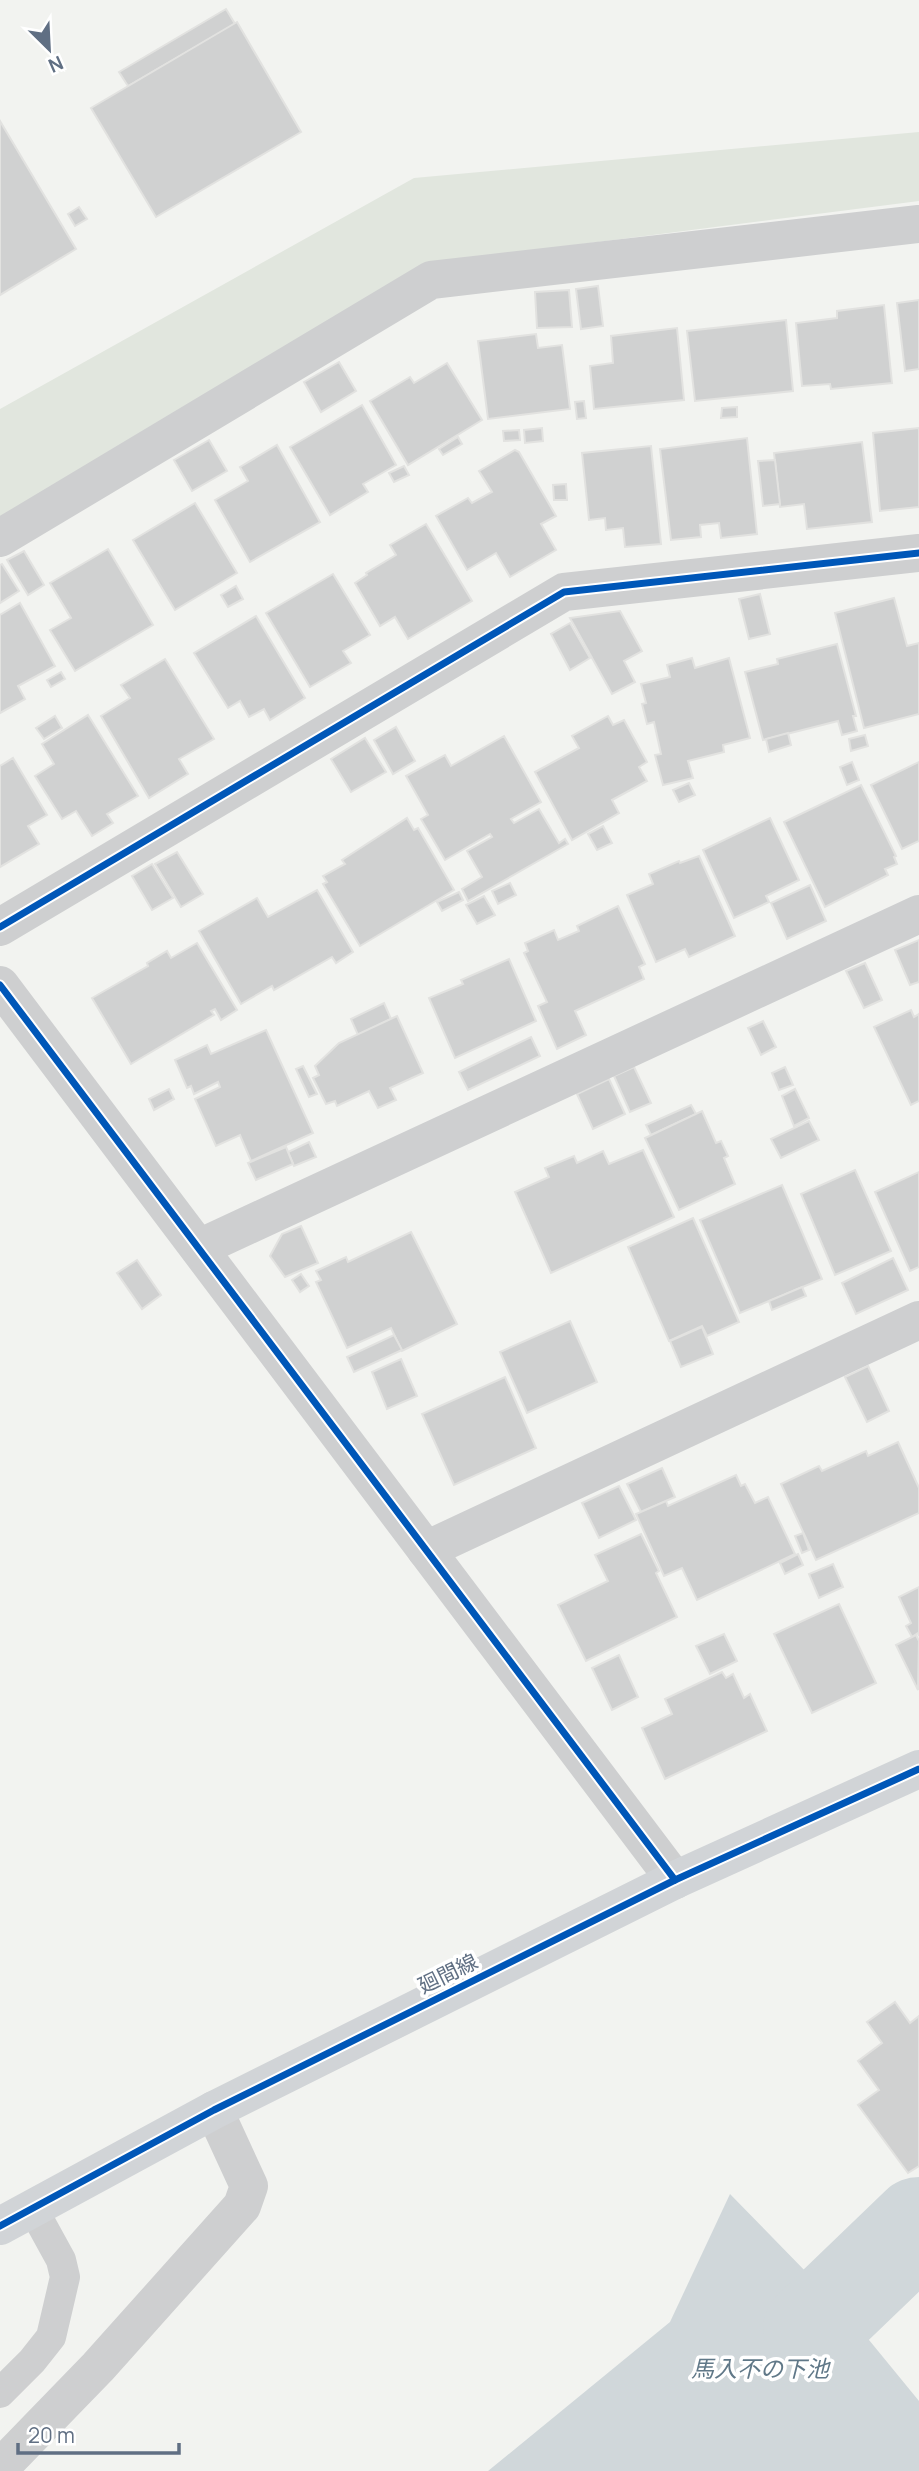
<svg xmlns="http://www.w3.org/2000/svg" width="919" height="2471" viewBox="0 0 919 2471" font-family="Manrope,'Noto Sans JP',sans-serif">
  <rect width="100%" height="100%" fill="#f2f3f0"/>
  <path fill="#e1e6de" d="M919,132V201L434,263L0,517V409L414,178Z"/>
  <path fill="#d0d7da" d="M730,2194L851,2318L919,2401V2471H488L670,2322Z"/>
  <g fill="none" stroke-linecap="round" stroke-linejoin="round">
    <path stroke="#d0d7da" stroke-width="96" d="M811,2329L919,2225"/>
  </g>
  <g fill="#d0d1d1" stroke="#e2e2e0" stroke-width="2">
    <path d="M226,9L235,24L128,86L119,72Z"/>
    <path d="M237,22L301,132L156,217L91,108Z"/>
    <path d="M0,121L76,249L0,295Z"/>
    <path d="M79,207L87,219L75,226L68,214Z"/>
    <path d="M598,286L603,326L581,329L576,289Z"/>
    <path d="M569,290L572,327L537,328L535,292Z"/>
    <path d="M919,300V369L905,371L897,303Z"/>
    <path d="M884,305L892,383L831,389L830,384L802,386L796,323L837,318V311Z"/>
    <path d="M786,320L793,391L695,401L687,331Z"/>
    <path d="M677,328L684,400L594,409L590,366L613,363L611,336Z"/>
    <path d="M536,334L538,348L562,345L570,409L488,419L478,341Z"/>
    <path d="M339,362L356,391L321,412L304,382Z"/>
    <path d="M447,363L482,420L408,465L370,401L410,377L414,383Z"/>
    <path d="M584,401L586,418L577,419L575,402Z"/>
    <path d="M362,405L396,465L363,484L368,492L330,515L290,447Z"/>
    <path d="M737,407V417L721,418L722,408Z"/>
    <path d="M542,428L543,441L525,443L524,430Z"/>
    <path d="M919,428V507L880,511L873,433Z"/>
    <path d="M519,430L520,440L504,441L503,431Z"/>
    <path d="M458,437L462,444L443,455L439,449Z"/>
    <path d="M747,438L757,534L721,538L719,523L700,525L701,537L671,540L660,449Z"/>
    <path d="M209,440L227,471L192,491L174,460Z"/>
    <path d="M862,442L872,522L807,529L804,504L780,507L774,453Z"/>
    <path d="M277,445L320,522L250,562L215,500L248,481L240,467Z"/>
    <path d="M651,446L661,544L625,547L623,528L606,530L605,518L589,520L582,453Z"/>
    <path d="M515,450L519,452L556,516L541,524L556,550L510,577L496,553L467,570L436,516L468,498L472,503L492,492L479,471Z"/>
    <path d="M775,460L780,504L763,506L758,461Z"/>
    <path d="M404,466L409,475L394,482L389,473Z"/>
    <path d="M566,484L567,500H554L553,485Z"/>
    <path d="M195,503L237,573L175,610L133,540Z"/>
    <path d="M426,524L472,601L408,639L395,617L380,626L355,583L367,575L366,573L396,555L390,545Z"/>
    <path d="M108,549L153,625L75,671L50,630L71,618L50,583Z"/>
    <path d="M24,551L44,585L28,595L7,560Z"/>
    <path d="M2,564L19,591L0,603V565Z"/>
    <path d="M333,574L370,635L343,651L351,663L310,687L266,613Z"/>
    <path d="M236,586L243,599L228,607L221,595Z"/>
    <path d="M760,594L770,634L749,639L739,599Z"/>
    <path d="M894,598L907,646L919,643V714L864,728L835,613Z"/>
    <path d="M20,603L55,666L18,686L25,699L0,713V615Z"/>
    <path d="M620,611L642,651L624,661L635,682L612,694L570,618Z"/>
    <path d="M256,616L305,698L270,720L264,709L249,717L240,701L228,708L194,653Z"/>
    <path d="M570,623L590,658L570,670L551,634Z"/>
    <path d="M837,644L856,716H853L857,731L842,735L838,721L763,740L745,672L778,664L777,659Z"/>
    <path d="M692,658L695,668L729,658L750,738L723,745L724,752L688,761L693,778L663,785L655,755L661,754L654,722L647,724L642,704L646,703L641,684L670,677L667,665Z"/>
    <path d="M165,659L214,739L179,759L188,774L149,798L101,716L130,698L121,685Z"/>
    <path d="M61,672L65,679L51,687L47,680Z"/>
    <path d="M88,715L138,796L107,814L113,823L92,836L76,811L62,819L35,776L54,764L42,744Z"/>
    <path d="M55,716L62,728L44,739L36,728Z"/>
    <path d="M608,716L613,725L624,720L647,762L639,767L647,781L612,800L619,813L572,840L535,772L579,748L572,736Z"/>
    <path d="M396,727L415,761L393,774L374,740Z"/>
    <path d="M788,733L791,745L769,752L766,739Z"/>
    <path d="M865,735L868,746L851,751L849,739Z"/>
    <path d="M504,736L541,802L511,819L514,823L539,809L559,843L565,839L568,844L468,901L462,889L482,877L467,851L492,837L490,834L445,860L421,819L428,815L406,776L445,755L451,766Z"/>
    <path d="M365,738L386,772L351,792L331,759Z"/>
    <path d="M13,758L47,815L28,826L39,844L0,867V766Z"/>
    <path d="M852,762L859,780L847,785L840,767Z"/>
    <path d="M919,762V841L902,849L871,785Z"/>
    <path d="M689,783L695,795L679,802L673,790Z"/>
    <path d="M861,785L896,856L894,857L897,864L885,869L888,875L825,907L784,822Z"/>
    <path d="M407,818L414,830L418,828L454,890L360,946L323,884L327,882L323,876L345,864L342,860Z"/>
    <path d="M770,818L799,880L766,896L769,902L734,918L703,850Z"/>
    <path d="M603,826L612,843L597,850L588,834Z"/>
    <path d="M177,852L203,894L181,907L155,864Z"/>
    <path d="M699,856L735,936L689,957L685,949L656,962L627,895L653,884L649,874L679,861L680,863Z"/>
    <path d="M152,864L173,898L152,910L132,876Z"/>
    <path d="M510,883L516,895L498,904L492,891Z"/>
    <path d="M810,885L826,921L787,939L771,903Z"/>
    <path d="M317,890L353,952L336,963L332,957L274,990L272,986L241,1004L199,931L257,898L268,917Z"/>
    <path d="M459,892L463,900L442,911L437,902Z"/>
    <path d="M484,896L495,915L477,924L466,905Z"/>
    <path d="M618,906L645,964L639,967L644,979L575,1011L586,1035L557,1049L538,1006L547,1002L524,953L528,951L525,943L554,930L558,940L579,931L577,926Z"/>
    <path d="M919,940V982L910,985L895,950Z"/>
    <path d="M197,943L237,1010L221,1020L215,1009L211,1011L214,1015L131,1064L92,998L148,966L147,963L167,951L171,958Z"/>
    <path d="M509,959L536,1021L455,1058L429,998L463,984L461,980Z"/>
    <path d="M865,963L882,1000L864,1008L846,971Z"/>
    <path d="M384,1003L391,1019L358,1035L351,1019Z"/>
    <path d="M911,1010L914,1017L919,1014V1101L911,1105L874,1027Z"/>
    <path d="M397,1016L423,1073L390,1088L396,1100L378,1108L369,1091L337,1106L335,1101L326,1104L313,1078L319,1075L315,1066L339,1043Z"/>
    <path d="M763,1021L776,1047L761,1055L748,1028Z"/>
    <path d="M266,1030L313,1133L251,1161L240,1135L216,1146L195,1099L220,1087L218,1082L194,1094L191,1086L187,1088L175,1060L207,1045L211,1054Z"/>
    <path d="M531,1037L540,1056L468,1090L459,1072Z"/>
    <path d="M303,1066L317,1094L309,1097L296,1069Z"/>
    <path d="M634,1067L651,1103L630,1112L614,1076Z"/>
    <path d="M785,1067L793,1085L779,1090L772,1073Z"/>
    <path d="M609,1079L625,1114L593,1129L577,1094Z"/>
    <path d="M169,1089L174,1099L154,1110L149,1099Z"/>
    <path d="M795,1089L809,1118L794,1126L782,1096Z"/>
    <path d="M691,1105L696,1114L651,1135L646,1125Z"/>
    <path d="M702,1111L716,1143L721,1141L728,1156L724,1158L735,1184L679,1210L645,1138Z"/>
    <path d="M809,1121L819,1140L781,1158L771,1139Z"/>
    <path d="M309,1142L316,1157L294,1166L288,1152Z"/>
    <path d="M286,1147L293,1164L256,1180L248,1163Z"/>
    <path d="M643,1150L674,1217L551,1273L515,1192L549,1177L545,1168L574,1156L577,1163L603,1151L609,1164Z"/>
    <path d="M855,1170L891,1251L835,1275L801,1194Z"/>
    <path d="M919,1172V1267L910,1271L875,1192Z"/>
    <path d="M782,1185L822,1279L740,1313L700,1220Z"/>
    <path d="M693,1218L739,1322L707,1336L702,1326L669,1341L628,1247Z"/>
    <path d="M301,1226L318,1263L285,1277L270,1256L282,1234Z"/>
    <path d="M411,1232L457,1324L402,1351L391,1328L347,1348L316,1282L321,1280L316,1271L346,1257L348,1262Z"/>
    <path d="M893,1258L908,1290L856,1314L842,1283Z"/>
    <path d="M137,1260L161,1295L142,1309L117,1273Z"/>
    <path d="M301,1274L309,1286L300,1292L292,1280Z"/>
    <path d="M802,1287L806,1296L772,1310L769,1301Z"/>
    <path d="M570,1321L597,1382L527,1413L500,1352Z"/>
    <path d="M702,1327L713,1354L681,1367L670,1341Z"/>
    <path d="M394,1335L402,1350L354,1372L347,1357Z"/>
    <path d="M401,1359L417,1396L387,1409L372,1372Z"/>
    <path d="M868,1366L889,1411L867,1422L845,1377Z"/>
    <path d="M505,1377L536,1448L454,1485L422,1414Z"/>
    <path d="M898,1442L919,1488V1513L816,1560L781,1484L819,1466L822,1471L866,1451L868,1456Z"/>
    <path d="M662,1468L675,1497L641,1512L627,1484Z"/>
    <path d="M736,1475L741,1486L745,1484L755,1503L768,1497L795,1554L697,1600L682,1568L664,1576L636,1514L666,1501L668,1506Z"/>
    <path d="M619,1486L636,1520L599,1538L582,1503Z"/>
    <path d="M803,1533L809,1550L802,1553L795,1536Z"/>
    <path d="M641,1534L659,1571L656,1573L677,1617L586,1661L558,1605L608,1581L595,1555Z"/>
    <path d="M798,1554L803,1565L785,1574L780,1563Z"/>
    <path d="M833,1564L843,1587L819,1598L809,1574Z"/>
    <path d="M919,1587V1636L918,1633L912,1637L906,1626L911,1623L899,1597Z"/>
    <path d="M839,1604L876,1683L812,1713L774,1634Z"/>
    <path d="M724,1634L737,1661L710,1674L696,1646Z"/>
    <path d="M916,1635L919,1641L918,1690L896,1645Z"/>
    <path d="M619,1655L638,1697L612,1710L592,1668Z"/>
    <path d="M722,1672L726,1678L733,1674L744,1698L750,1694L767,1731L665,1779L642,1728L672,1714L665,1699Z"/>
    <path d="M895,2002L910,2023L919,2016V2166L908,2173L858,2105L879,2090L858,2061L882,2043L867,2022Z"/>
  </g>
  <g fill="none" stroke-linecap="round" stroke-linejoin="round">
    <path stroke="#cecfd0" stroke-width="30" d="M0,2393L32,2361L51,2337L65,2277L61,2260L33,2209"/>
    <g stroke="#cecfd0" stroke-width="38">
      <path d="M0,538L431,280L919,224"/>
      <path d="M0,927L564,592L919,553"/>
      <path d="M0,985L675,1880"/>
      <path d="M199,1248L919,914"/>
      <path d="M426,1550L919,1320"/>
      <path d="M0,2468L98,2367L242,2206L249,2186L214,2110"/>
    </g>
    <path stroke="#d1d4d7" stroke-width="38" d="M0,2226L214,2110L675,1880L919,1769"/>
    <g stroke="#fff" stroke-width="11">
      <g id="cycleway">
        <path d="M0,927L564,592L919,553"/>
        <path d="M0,985L675,1880"/>
        <path d="M0,2226L214,2110L675,1880L919,1769"/>
      </g>
    </g>
    <use href="#cycleway" stroke="#0057b8" stroke-width="7"/>
  </g>
  <g text-anchor="middle" stroke-width="7" stroke-linejoin="round" paint-order="stroke">
    <g font-size="21" fill="#606f83" stroke="#fff">
      <text transform="translate(448 1974) rotate(-26)" y="7">廻間線</text>
    </g>
    <g font-size="23" font-style="italic" fill="#607888" stroke="#fff">
      <text x="760" y="2377">馬入不の下池</text>
    </g>
  </g>
  <g transform="translate(49 49) rotate(156)" stroke="#ffffff" stroke-width="5" paint-order="stroke">
  <path d="M0-5L12 26L0 18L-12 26Z" fill="#606f83"/>
  <text y="-10" font-size="19" font-weight="bold" text-anchor="middle" fill="#606f83">N</text>
  </g>
  <path d="M18 2443v10h161v-10" fill="none" stroke="#606f83" stroke-width="3.5"/>
  <text x="28" y="2443" font-size="21" fill="#606f83" stroke="#ffffff" stroke-width="5" paint-order="stroke">20 m</text>
</svg>
